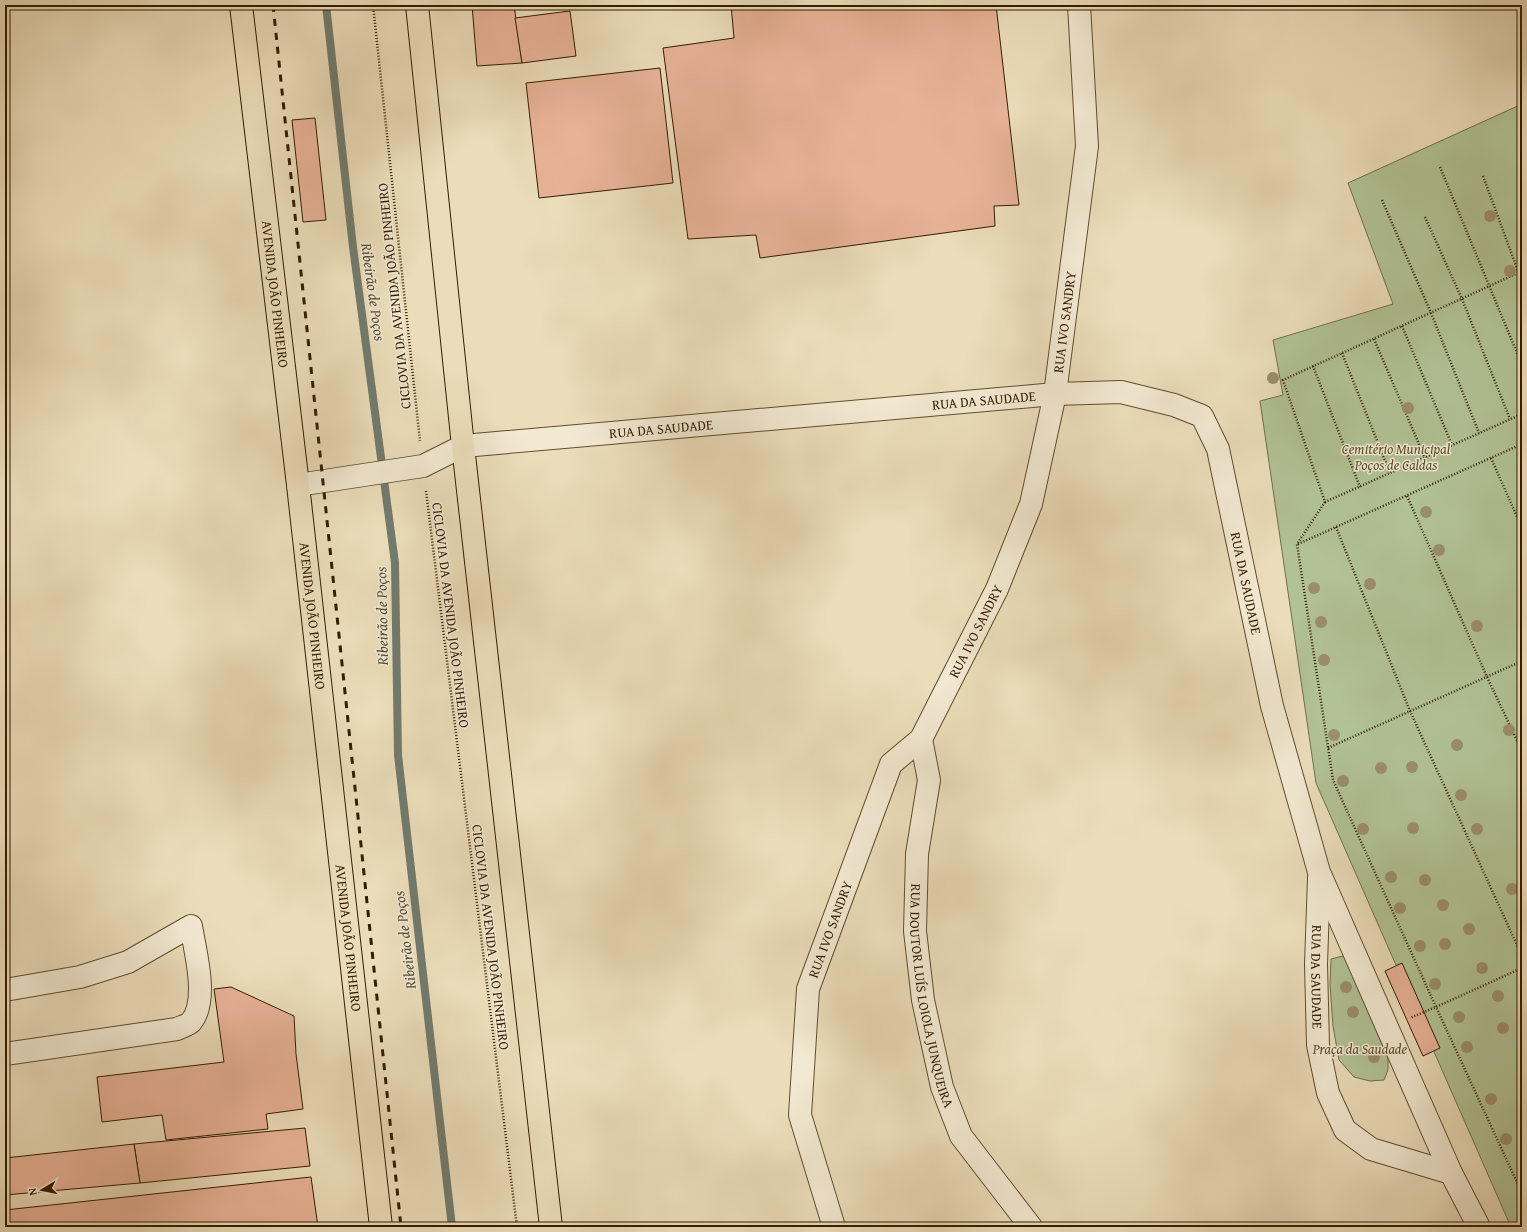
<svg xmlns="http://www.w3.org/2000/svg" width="1527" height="1232" viewBox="0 0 1527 1232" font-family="'Gentium Book Plus',serif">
  <rect width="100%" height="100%" fill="#ebddba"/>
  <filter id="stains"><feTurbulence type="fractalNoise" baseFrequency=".005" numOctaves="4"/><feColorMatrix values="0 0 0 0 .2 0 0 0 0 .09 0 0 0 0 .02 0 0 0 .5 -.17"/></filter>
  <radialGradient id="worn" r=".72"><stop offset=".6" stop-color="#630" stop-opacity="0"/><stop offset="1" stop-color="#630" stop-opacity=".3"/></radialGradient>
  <g fill="#b1c295" stroke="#726f4a">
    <path d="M1522,104V1227H1511L1316,783L1260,401L1283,395L1273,340L1393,304L1348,183Z"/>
    <path d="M1347,955L1388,1053V1070L1384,1080L1370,1081L1354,1077L1339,1060L1333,1026L1330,985L1331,959Z"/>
  </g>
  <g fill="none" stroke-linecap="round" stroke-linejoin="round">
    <path stroke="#717b6e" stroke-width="8" d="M326,5L353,247L395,563L398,755L452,1227"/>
  </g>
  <g fill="#e8b297" stroke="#331c00">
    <path d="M472,5H514L522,63L477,66Z"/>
    <path d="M731,5H996L1019,205L994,206L995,226L760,258L756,235L688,239L663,48L734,38Z"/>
    <path d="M570,11L576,56L522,63L515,18Z"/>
    <path d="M660,68L673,183L539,198L526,83Z"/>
    <path d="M315,118L326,220L303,222L292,120Z"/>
    <path d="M1402,963L1440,1048L1423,1056L1385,971Z"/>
    <path d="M231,987L294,1016L296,1054L303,1109L266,1114L268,1129L166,1140L162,1115L102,1122L97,1077L224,1062L214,989Z"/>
    <path d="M305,1128L310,1166L140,1183L134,1144Z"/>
    <path d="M134,1144L140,1183L5,1195V1158Z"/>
    <path d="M311,1177L318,1227H5V1210Z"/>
    <path d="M1461,1226L1462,1227H1434Z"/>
  </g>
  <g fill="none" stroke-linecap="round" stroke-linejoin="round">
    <g stroke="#614c2e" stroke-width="24">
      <g id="minor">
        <path id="s1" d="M298,485L423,466L463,446L1055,394L1121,392L1174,405L1202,416L1218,449L1272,706L1319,872L1451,1173L1479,1227"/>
        <path id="s2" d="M921,739L929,780L917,854L915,931L923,1000L942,1087L961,1136L1031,1227"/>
        <path id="s3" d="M1319,878L1316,964L1318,1045L1328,1093L1345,1130L1371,1149L1451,1173"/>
        <path d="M5,990L80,977L128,962L191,926C195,951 209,1001 191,1022C188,1025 181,1027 177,1029L5,1054"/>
        <path id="s4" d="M834,1227L800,1115L808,989L891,764L921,739L997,589L1031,504L1055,394L1087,146L1079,5"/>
      </g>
    </g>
    <g stroke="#331c00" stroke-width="24">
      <g id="major">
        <path id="s5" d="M241,5L298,485L381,1227"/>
        <path d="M417,5L463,446L551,1227"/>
      </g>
    </g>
    <g stroke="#331c00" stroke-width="2.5" stroke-dasharray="1 2" stroke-linecap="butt">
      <path d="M373,5L420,441"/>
      <path d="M1440,167L1522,365"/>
      <path d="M1483,176L1522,282"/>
      <path d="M1382,200L1431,313L1479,433"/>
      <path d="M1425,217L1462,299L1510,419"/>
      <path d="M1518,273L1283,380L1325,502L1522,414"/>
      <path d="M1402,326L1452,445"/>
      <path d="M1374,339L1425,458"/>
      <path d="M1342,353L1390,473"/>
      <path d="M1313,366L1360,487"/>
      <path d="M1491,458L1522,528"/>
      <path d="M426,491L517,1227"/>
      <path d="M1407,496L1487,677L1522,751"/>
      <path d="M1325,502L1297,544L1333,780L1436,1007L1410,1018"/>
      <path d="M1336,527L1410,711L1522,956"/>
      <path d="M1298,544L1522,444"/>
      <path d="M1328,748L1522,661"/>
      <path d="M1522,968L1436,1007L1522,1193"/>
    </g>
    <use href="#minor" stroke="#f2e9d2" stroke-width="22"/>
    <use href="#major" stroke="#ebddba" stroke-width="22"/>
    <path stroke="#331c00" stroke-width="3" stroke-dasharray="7 7" stroke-linecap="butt" d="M273,5L401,1227"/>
  </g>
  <g fill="#9b8e6c">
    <circle cx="1490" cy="216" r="6"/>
    <circle cx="1510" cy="271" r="6"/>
    <circle cx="1273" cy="378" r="6"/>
    <circle cx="1408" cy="408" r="6"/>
    <circle cx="1426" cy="512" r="6"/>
    <circle cx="1439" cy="550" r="6"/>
    <circle cx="1370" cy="584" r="6"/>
    <circle cx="1314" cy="588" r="6"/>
    <circle cx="1321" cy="622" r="6"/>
    <circle cx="1477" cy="626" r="6"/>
    <circle cx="1324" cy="660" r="6"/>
    <circle cx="1509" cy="730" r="6"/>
    <circle cx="1334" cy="735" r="6"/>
    <circle cx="1457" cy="745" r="6"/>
    <circle cx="1412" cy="767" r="6"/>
    <circle cx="1381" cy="768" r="6"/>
    <circle cx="1343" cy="781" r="6"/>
    <circle cx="1461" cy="795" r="6"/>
    <circle cx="1413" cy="828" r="6"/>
    <circle cx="1363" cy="829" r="6"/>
    <circle cx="1477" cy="829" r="6"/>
    <circle cx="1391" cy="877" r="6"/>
    <circle cx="1425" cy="880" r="6"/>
    <circle cx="1512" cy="889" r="6"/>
    <circle cx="1443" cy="905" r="6"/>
    <circle cx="1400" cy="908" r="6"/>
    <circle cx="1469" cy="929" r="6"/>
    <circle cx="1445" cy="944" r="6"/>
    <circle cx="1420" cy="946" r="6"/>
    <circle cx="1482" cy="968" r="6"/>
    <circle cx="1435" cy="984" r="6"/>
    <circle cx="1346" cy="987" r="6"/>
    <circle cx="1498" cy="996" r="6"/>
    <circle cx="1353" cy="1012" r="6"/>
    <circle cx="1459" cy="1017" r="6"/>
    <circle cx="1503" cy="1028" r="6"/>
    <circle cx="1467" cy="1047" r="6"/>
    <circle cx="1374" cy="1057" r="6"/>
    <circle cx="1491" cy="1099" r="6"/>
    <circle cx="1506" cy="1139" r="6"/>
  </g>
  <g text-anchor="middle" stroke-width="3" stroke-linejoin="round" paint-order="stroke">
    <g font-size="14" fill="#331c00" stroke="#f2e9d2">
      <text dy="5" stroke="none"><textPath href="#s5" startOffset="291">AVENIDA JOÃO PINHEIRO</textPath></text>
      <text transform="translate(394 296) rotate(-96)" y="5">CICLOVIA DA AVENIDA JOÃO PINHEIRO</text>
      <text dy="5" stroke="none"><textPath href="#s4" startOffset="967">RUA IVO SANDRY</textPath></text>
      <text dy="5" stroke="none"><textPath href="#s1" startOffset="694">RUA DA SAUDADE</textPath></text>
      <text dy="5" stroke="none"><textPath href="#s1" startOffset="370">RUA DA SAUDADE</textPath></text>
      <text dy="5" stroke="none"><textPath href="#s1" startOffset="1090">RUA DA SAUDADE</textPath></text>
      <text transform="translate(451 615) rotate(83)" y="5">CICLOVIA DA AVENIDA JOÃO PINHEIRO</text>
      <text dy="5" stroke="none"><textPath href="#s5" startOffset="615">AVENIDA JOÃO PINHEIRO</textPath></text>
      <text dy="5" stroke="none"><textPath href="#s4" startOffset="643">RUA IVO SANDRY</textPath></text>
      <text dy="5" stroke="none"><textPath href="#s4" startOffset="307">RUA IVO SANDRY</textPath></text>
      <text transform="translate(491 937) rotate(83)" y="5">CICLOVIA DA AVENIDA JOÃO PINHEIRO</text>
      <text dy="5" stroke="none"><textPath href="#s5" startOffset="939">AVENIDA JOÃO PINHEIRO</textPath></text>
      <text dy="5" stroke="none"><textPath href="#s3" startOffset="99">RUA DA SAUDADE</textPath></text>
      <text dy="5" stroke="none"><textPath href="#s2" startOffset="260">RUA DOUTOR LUÍS LOIOLA JUNQUEIRA</textPath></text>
    </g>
    <g font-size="14" font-style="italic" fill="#594e2d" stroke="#f2e9d2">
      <text x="1396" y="454">Cemitério Municipal<tspan x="1396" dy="16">Poços de Caldas</tspan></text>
      <text x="1360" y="1054">Praça da Saudade</text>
    </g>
    <g font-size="15" font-style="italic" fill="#524b37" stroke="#f2e9d2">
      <text transform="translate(373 292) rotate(82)" y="5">Ribeirão de Poços</text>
      <text transform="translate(382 616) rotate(-91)" y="5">Ribeirão de Poços</text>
      <text transform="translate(405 940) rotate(-97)" y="5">Ribeirão de Poços</text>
    </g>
  </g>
  <rect width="1527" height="1232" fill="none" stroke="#ebddba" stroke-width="20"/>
  <rect x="6" y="6" width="1515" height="1220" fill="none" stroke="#331c00" stroke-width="2"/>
  <rect x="10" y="10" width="1507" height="1212" fill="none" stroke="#331c00"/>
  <g transform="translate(42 1190) rotate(260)" stroke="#f2e9d2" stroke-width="3" paint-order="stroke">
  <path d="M0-3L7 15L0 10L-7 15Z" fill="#331c00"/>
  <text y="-6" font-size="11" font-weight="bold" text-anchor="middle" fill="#331c00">N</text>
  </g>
  <rect width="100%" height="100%" filter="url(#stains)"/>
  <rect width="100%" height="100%" fill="url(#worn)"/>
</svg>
